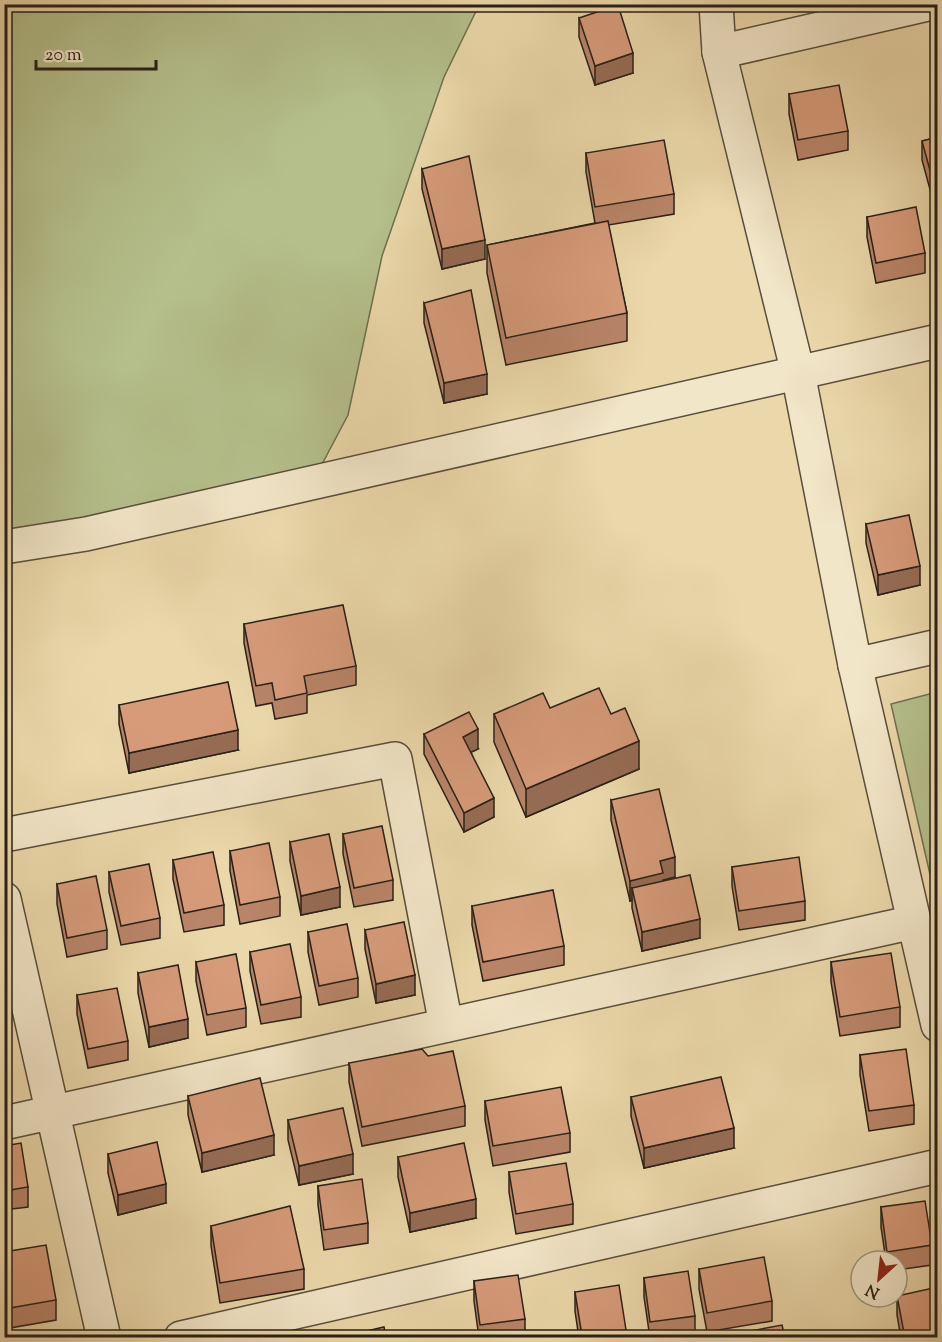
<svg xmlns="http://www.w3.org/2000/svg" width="942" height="1342" viewBox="0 0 942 1342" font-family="'Sorts Mill Goudy',serif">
  <rect width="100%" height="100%" fill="#ebd8aa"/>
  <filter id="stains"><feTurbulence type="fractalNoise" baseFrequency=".00333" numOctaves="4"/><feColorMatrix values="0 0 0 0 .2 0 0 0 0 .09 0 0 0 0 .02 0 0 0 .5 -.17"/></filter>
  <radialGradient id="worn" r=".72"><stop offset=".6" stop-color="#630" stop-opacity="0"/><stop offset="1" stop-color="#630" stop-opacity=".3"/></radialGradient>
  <g fill="#b4bf8b" stroke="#6e7050" stroke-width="1.5">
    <path d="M12,4L479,5L444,77L382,256L348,415L312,483L16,545L4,507V14Z"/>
    <path d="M937,692H938L937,905L891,704Z"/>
  </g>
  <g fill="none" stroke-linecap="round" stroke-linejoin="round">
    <g stroke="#594e3b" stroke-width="36">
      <g id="minor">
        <path d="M716,4L719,52L798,373L855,665L938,1025"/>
        <path d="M719,52L928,4"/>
        <path d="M4,547L86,534L938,341"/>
        <path d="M855,665L938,646"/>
        <path d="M4,835L395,759L446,1025"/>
        <path d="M4,899L104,1338"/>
        <path d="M4,1123L914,922"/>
        <path d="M181,1338L938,1166"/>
      </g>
    </g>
    <use href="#minor" stroke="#f2e6c8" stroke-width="33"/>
  </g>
  <g fill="#b98569" stroke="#282016" stroke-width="1.5">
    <path d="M579,18L633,73L595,85L579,37Z"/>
    <path d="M789,94L848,131V150L798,160L789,114Z"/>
    <path d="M938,137V219L922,160V141Z"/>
    <path d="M586,153L674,194V214L608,225L627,313V341L506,365L487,273V245L595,223L586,172Z"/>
    <path d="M422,169L485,259L442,269L422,189Z"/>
    <path d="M867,217L925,253V273L876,283L867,237Z"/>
    <path d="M424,303L487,394L444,403L424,323Z"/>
    <path d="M938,522V553L935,542V523Z"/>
    <path d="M866,524L920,585L878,595L866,543Z"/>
    <path d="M244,624L356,666V685L307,695V713L275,719L272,703L256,706L244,643Z"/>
    <path d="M119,705L238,750L129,773L119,724Z"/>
    <path d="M550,708L611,714L639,769L526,817L494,742V714Z"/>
    <path d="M424,734L478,749L471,752L494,817L464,832L424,754Z"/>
    <path d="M611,800L675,877L663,880V881L700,938L642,951L632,908V900L630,901L611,820Z"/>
    <path d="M343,834L393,880V900L354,907L343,854Z"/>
    <path d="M290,842L340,907L301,915L290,861Z"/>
    <path d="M230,851L280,897V916L240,924L230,871Z"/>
    <path d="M173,860L224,905V925L184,932L173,879Z"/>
    <path d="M732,867L805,901V920L739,930L732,886Z"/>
    <path d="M109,872L160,918V938L121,945L109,892Z"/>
    <path d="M57,884L107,930V949L67,957L57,904Z"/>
    <path d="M472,906L564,946V965L483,981L472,925Z"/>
    <path d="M365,930L415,995L376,1003L365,949Z"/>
    <path d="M308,932L358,978V997L319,1005L308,952Z"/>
    <path d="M250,952L301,997V1017L261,1024L250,971Z"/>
    <path d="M196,962L246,1008V1027L207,1035L196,981Z"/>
    <path d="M831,962L900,1007V1027L840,1036L831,982Z"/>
    <path d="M138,973L188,1038L149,1047L138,993Z"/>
    <path d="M77,995L128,1041V1060L88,1068L77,1014Z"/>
    <path d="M860,1055L914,1105V1124L869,1131L860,1075Z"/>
    <path d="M349,1063L465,1106V1126L362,1146L349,1082Z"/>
    <path d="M188,1096L274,1155L202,1172L188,1115Z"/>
    <path d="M631,1097L734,1148L644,1168L631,1116Z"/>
    <path d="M485,1101L570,1133V1152L493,1166L485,1120Z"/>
    <path d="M288,1120L353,1174L299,1185L288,1140Z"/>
    <path d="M4,1146L28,1187V1207L4,1210Z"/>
    <path d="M108,1154L166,1203L118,1215L108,1173Z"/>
    <path d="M398,1157L476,1218L410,1232L398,1177Z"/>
    <path d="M509,1172L573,1204V1224L516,1234L509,1192Z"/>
    <path d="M318,1186L368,1223V1243L324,1250L318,1205Z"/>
    <path d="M881,1207L932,1245V1265L897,1270V1261H886L881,1227Z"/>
    <path d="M211,1226L304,1269V1289L220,1303L211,1246Z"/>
    <path d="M4,1252L56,1300V1320L4,1329Z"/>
    <path d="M699,1269L772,1301V1321L707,1332L699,1289Z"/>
    <path d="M644,1278L695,1316V1335L677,1338H650L644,1297Z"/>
    <path d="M474,1281L525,1319V1338H479L474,1301Z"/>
    <path d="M575,1292L626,1330V1338H579L575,1311Z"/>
    <path d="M897,1296L938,1338H901L897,1315Z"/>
  </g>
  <g fill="#966c55" stroke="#282016" stroke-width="1.5">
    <path d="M633,53V73L595,85V66Z"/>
    <path d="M485,240V259L442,269V249Z"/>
    <path d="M487,374V394L444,403V383Z"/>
    <path d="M920,566V585L878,595V575Z"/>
    <path d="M478,729V749L463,756V737Z"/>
    <path d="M238,730V750L129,773V753Z"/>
    <path d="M639,741V769L526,817V789Z"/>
    <path d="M494,798V817L464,832V813Z"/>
    <path d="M675,857V877L663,880V893L632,888V900L630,901V881L660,861Z"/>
    <path d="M340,887V907L301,915V896Z"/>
    <path d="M700,919V938L642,951V932Z"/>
    <path d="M415,975V995L376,1003V984Z"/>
    <path d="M188,1019V1038L149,1047V1027Z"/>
    <path d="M734,1128V1148L644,1168V1148Z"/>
    <path d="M274,1135V1155L202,1172V1153Z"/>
    <path d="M353,1154V1174L299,1185V1166Z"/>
    <path d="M166,1184V1203L118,1215V1195Z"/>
    <path d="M476,1199V1218L410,1232V1213Z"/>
  </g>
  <g fill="#d79b7a" stroke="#282016" stroke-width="1.5">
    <path d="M618,5L633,53L595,66L579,18Z"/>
    <path d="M839,85L848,131L798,140L789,94Z"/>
    <path d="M938,137V200L922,141Z"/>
    <path d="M664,140L674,194L595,207L586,153Z"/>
    <path d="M469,156L485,240L442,249L422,169Z"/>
    <path d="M916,207L925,253L876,263L867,217Z"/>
    <path d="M608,221L627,313L506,338L487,245Z"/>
    <path d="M471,290L487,374L444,383L424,303Z"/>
    <path d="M909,515L920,566L878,575L866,524Z"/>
    <path d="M938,522V534L935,523Z"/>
    <path d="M343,605L356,666L304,676L307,693L275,700L272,683L256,686L244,624Z"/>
    <path d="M228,682L238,730L129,753L119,705Z"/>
    <path d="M599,688L611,714L625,708L639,741L526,789L494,714L543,693L550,708Z"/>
    <path d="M469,712L478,729L463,737L494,798L464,813L424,734Z"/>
    <path d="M659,789L675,857L660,861L663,873L630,881L611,800Z"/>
    <path d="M382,826L393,880L354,888L343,834Z"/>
    <path d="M329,834L340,887L301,896L290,842Z"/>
    <path d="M269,843L280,897L240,905L230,851Z"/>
    <path d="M213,852L224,905L184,913L173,860Z"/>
    <path d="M799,857L805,901L739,911L732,867Z"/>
    <path d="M149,864L160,918L121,926L109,872Z"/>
    <path d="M690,875L700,919L642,932L632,888Z"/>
    <path d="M96,876L107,930L67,938L57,884Z"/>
    <path d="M553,890L564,946L483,962L472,906Z"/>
    <path d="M404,922L415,975L376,984L365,930Z"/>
    <path d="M347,924L358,978L319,986L308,932Z"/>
    <path d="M290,944L301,997L261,1005L250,952Z"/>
    <path d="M891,953L900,1007L840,1017L831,962Z"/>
    <path d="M236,954L246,1008L207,1015L196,962Z"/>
    <path d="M178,965L188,1019L149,1027L138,973Z"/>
    <path d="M117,988L128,1041L88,1049L77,995Z"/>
    <path d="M422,1049L428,1056L453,1051L465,1106L362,1127L349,1063Z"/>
    <path d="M906,1049L914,1105L869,1111L860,1055Z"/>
    <path d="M721,1077L734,1128L644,1148L631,1097Z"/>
    <path d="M260,1078L274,1135L202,1153L188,1096Z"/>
    <path d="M561,1087L570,1133L493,1146L485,1101Z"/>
    <path d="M343,1108L353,1154L299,1166L288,1120Z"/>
    <path d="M157,1142L166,1184L118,1195L108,1154Z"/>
    <path d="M21,1143L28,1187L4,1191V1146Z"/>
    <path d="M464,1143L476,1199L410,1213L398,1157Z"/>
    <path d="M566,1163L573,1204L516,1214L509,1172Z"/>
    <path d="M362,1179L368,1223L324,1230L318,1186Z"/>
    <path d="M925,1201L932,1245L887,1252L881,1207Z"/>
    <path d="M290,1206L304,1269L220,1283L211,1226Z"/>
    <path d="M46,1245L56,1300L4,1309V1252Z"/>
    <path d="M764,1257L772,1301L707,1313L699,1269Z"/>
    <path d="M688,1271L695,1316L650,1322L644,1278Z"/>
    <path d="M518,1275L525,1319L480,1325L474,1281Z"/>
    <path d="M619,1285L626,1330L582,1336L575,1292Z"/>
    <path d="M938,1287V1338H905L897,1296Z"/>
    <path d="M782,1325L785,1338H713Z"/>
    <path d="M384,1327L386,1338H337Z"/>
  </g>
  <rect width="942" height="1342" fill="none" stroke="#ebd8aa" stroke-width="24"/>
  <rect x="6" y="6" width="930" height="1330" fill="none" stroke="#282016" stroke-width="3"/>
  <rect x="12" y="12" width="918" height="1318" fill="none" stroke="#282016" stroke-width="1.5"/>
  <g transform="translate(879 1279) rotate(207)"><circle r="28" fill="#f2e6c8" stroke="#a19781" stroke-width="1.5"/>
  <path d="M0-4.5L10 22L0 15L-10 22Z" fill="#8f2418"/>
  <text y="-9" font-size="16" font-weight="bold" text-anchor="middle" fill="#282016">N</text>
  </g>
  <path d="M36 60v9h120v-9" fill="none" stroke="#282016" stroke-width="3"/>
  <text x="45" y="60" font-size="18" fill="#282016" stroke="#f2e6c8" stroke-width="4.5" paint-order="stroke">20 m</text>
  <rect width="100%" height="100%" filter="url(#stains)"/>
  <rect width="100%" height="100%" fill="url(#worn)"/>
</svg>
